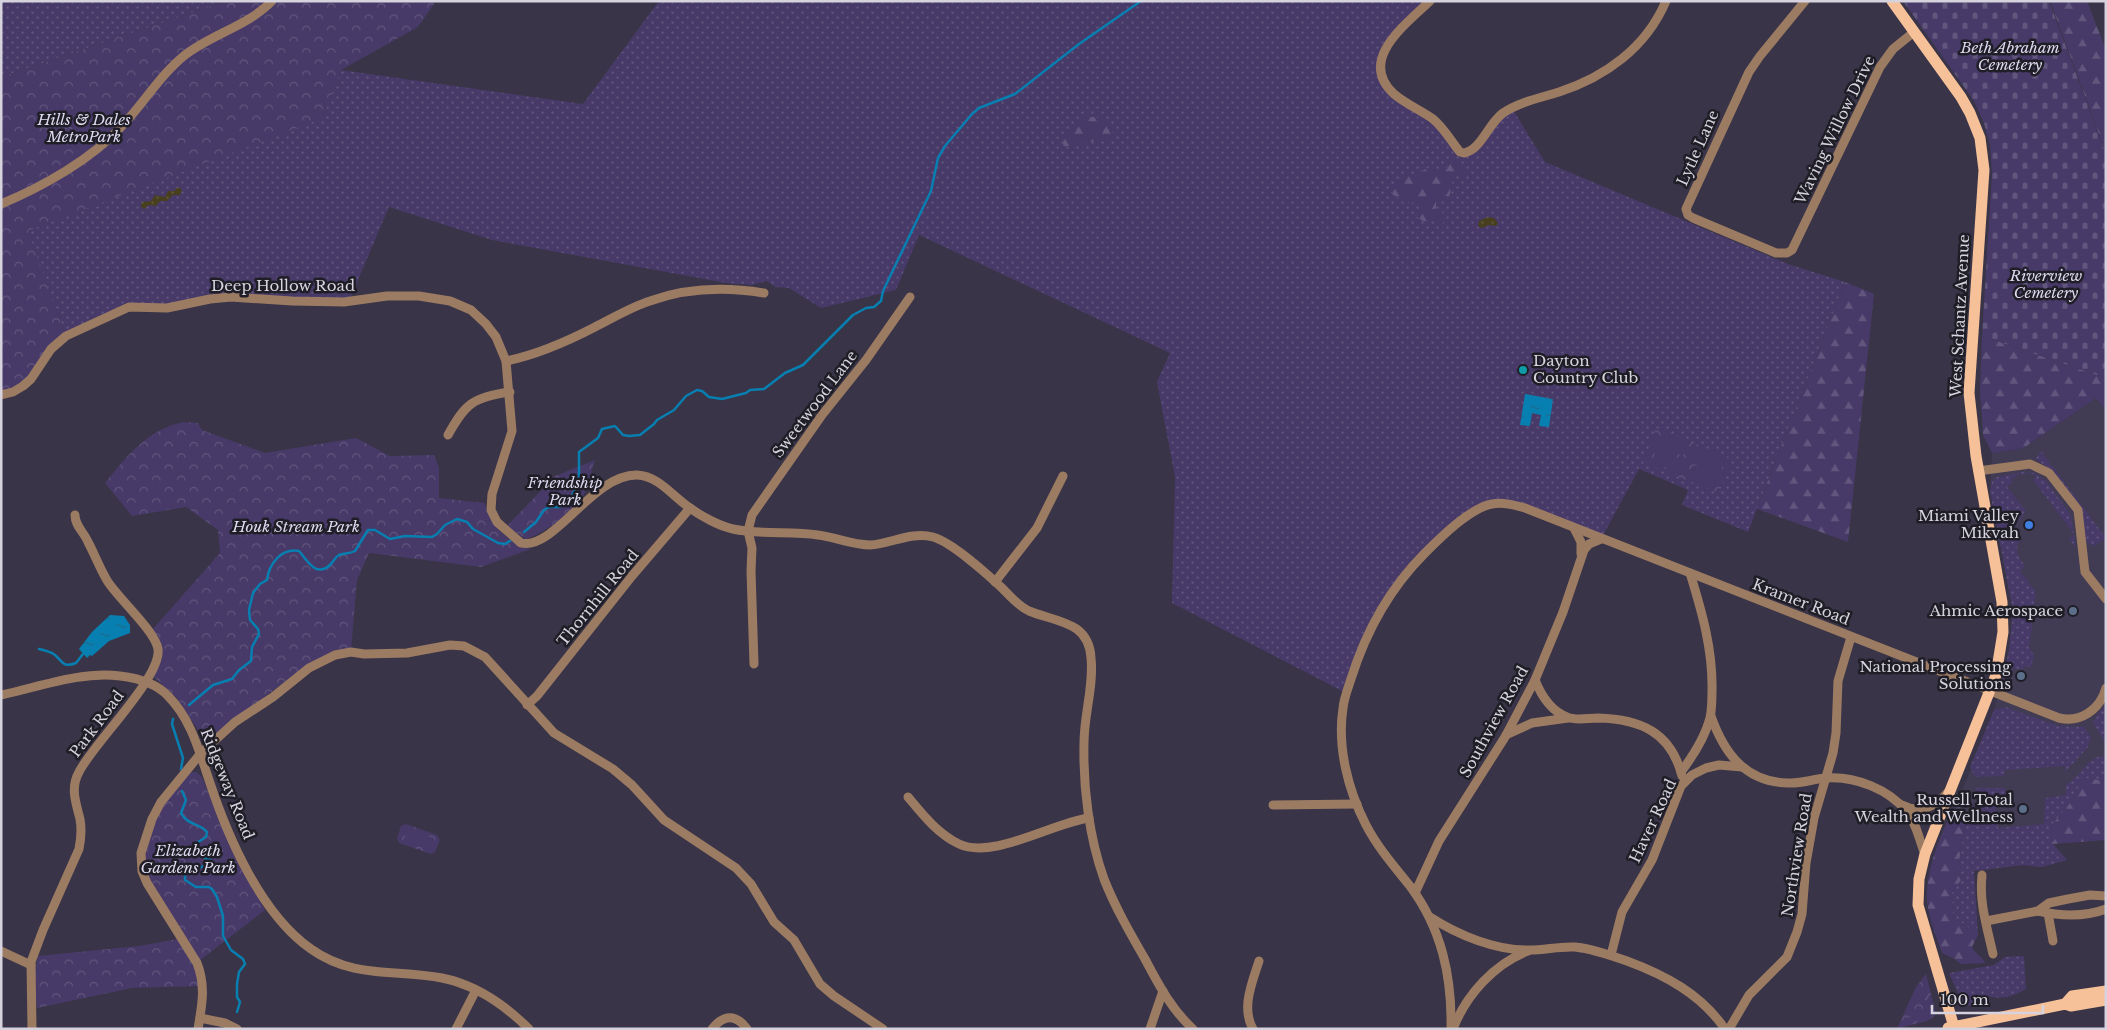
<svg xmlns="http://www.w3.org/2000/svg" width="2107" height="1030" viewBox="0 0 2107 1030" font-family="'Libre Baskerville',serif">
  <defs>
    <pattern id="grass-dots" width="8" height="8" patternUnits="userSpaceOnUse" patternTransform="scale(1.25)"><rect width="8" height="8" fill="#473a68"/><path d="M2 2h.1M6 6h.1" fill="none" stroke="#61567d" stroke-width="1.8" stroke-linecap="round"/></pattern>
    <pattern id="forest-firs" width="22" height="20" patternUnits="userSpaceOnUse" patternTransform="scale(1.25)"><rect width="22" height="20" fill="#473a68"/><path d="M5 1l3.5 6h-7zM16 11l3.5 6h-7z" fill="#61567d"/></pattern>
    <pattern id="sand-dots" width="8" height="8" patternUnits="userSpaceOnUse" patternTransform="scale(1.25)"><rect width="8" height="8" fill="#483f1f"/><path d="M2 2h.1M6 6h.1" fill="none" stroke="#625a3f" stroke-width="1.8" stroke-linecap="round"/></pattern>
    <pattern id="cemetery-stones" width="16" height="16" patternUnits="userSpaceOnUse" patternTransform="scale(1.25)"><rect width="16" height="16" fill="#473a68"/><path d="M2 7V4a2 2 0 0 1 4 0v3zM10 15v-3a2 2 0 0 1 4 0v3z" fill="#61567d"/></pattern>
    <pattern id="park-crowns" width="20" height="18" patternUnits="userSpaceOnUse" patternTransform="scale(1.25)"><rect width="20" height="18" fill="#473a68"/><path d="M2 6a3 3 0 1 1 6 0M12 15a3 3 0 1 1 6 0" fill="none" stroke="#61567d"/></pattern>
    <pattern id="garden-furrows" width="10" height="10" patternUnits="userSpaceOnUse" patternTransform="scale(1.25)"><rect width="10" height="10" fill="#473a68"/><path d="M-1 1l2-2M0 10L10 0M9 11l2-2" fill="none" stroke="#61567d"/></pattern>
    <pattern id="water-ripples" width="26" height="14" patternUnits="userSpaceOnUse" patternTransform="scale(1.25)"><rect width="26" height="14" fill="#087fb1"/><path d="M2 4q2-2 4 0t4 0M15 11q2-2 4 0t4 0" fill="none" stroke="#1c698a"/></pattern>
  </defs>
  <rect width="100%" height="100%" fill="#393447"/>
  <path fill="#413b54" d="M2096,398L2106,411V781L2068,806L2050,827L2053,844L2067,860L2042,867L2023,865L1992,868L1958,867L1967,815L1958,801L1994,710L2009,650L2013,611L1990,491L1992,453L2022,449Z"/>
  <g fill="url(#grass-dots)">
    <path d="M1,1H227L1,77Z"/>
    <path d="M659,1H1430L1387,47L1382,79L1427,115L1464,153L1512,108L1545,162L1788,264L1845,282L1748,532L1682,505L1688,490L1639,469L1601,539L1525,508L1492,504L1436,543L1379,613L1346,693L1172,603L1175,477L1157,382L1170,353L919,235L896,290L821,308L789,288L775,287L767,281L752,285L726,283L492,240L389,207L349,301L263,300L196,302L143,306L66,336L27,231L322,118L341,70L583,104Z"/>
    <path d="M2041,451L2106,538L2094,546L2086,542C2085,534 2085,526 2083,518C2080,501 2062,482 2051,470C2046,465 2039,463 2036,458Z"/>
    <path d="M2022,472L2034,473L2045,480L2065,507L2071,516L2076,548L2069,539L2074,534L2033,480L2036,476L2027,473L2022,475L2020,473L2011,480L2012,483L2007,487L2026,511L2015,526L2020,540C2014,551 2018,556 2025,566L2020,571L2036,592L2029,648L2034,655L2031,668L2025,666L2022,670L2013,668L2008,679H2003L2009,650L2013,611L1990,491L1992,482L1997,477Z"/>
    <path d="M2106,703V745L2093,722Z"/>
    <path d="M2006,707L2058,726L2084,727L2091,737L2088,747L2065,772V766L2005,770L2004,776L1975,777L1970,767L1994,710Z"/>
    <path d="M2100,756L2106,757V781L2084,778L2068,806L2050,827L2053,844L2067,860L2042,867L2023,865L1974,871L1978,935L1953,916L1952,893L1961,880L1958,867L1967,815L1979,800V793L1975,788H2005V795L1999,796V806L1996,807L1998,828L2044,824L2045,798L2066,795V785C2080,777 2085,761 2100,756Z"/>
    <path d="M2024,956L2026,989C2014,996 2002,1000 1988,996L1970,1006L1962,1002L1949,973L1994,965L2005,957Z"/>
  </g>
  <g fill="url(#forest-firs)">
    <path d="M2050,1H2087L2106,50V153Z"/>
    <path d="M1082,116L1104,118L1116,137L1064,147L1062,140Z"/>
    <path d="M1453,161L1465,168L1467,174H1454L1449,198L1436,202V209L1446,215L1442,225L1430,218L1426,223L1417,217L1421,203L1404,202L1392,194L1395,181L1429,168L1444,171Z"/>
    <path d="M1845,282L1874,294L1848,542L1757,509Z"/>
    <path d="M1982,336L2106,378V411L2096,398L2022,449L1992,453L1983,435L1980,391Z"/>
    <path d="M2084,778L2106,781V840L2053,844L2050,827L2068,806Z"/>
    <path d="M1958,801L1967,815L1958,867L1961,880L1952,893L1953,916L1978,935L1972,947C1975,954 1982,956 1985,963L1961,964L1953,958L1942,953C1937,939 1931,924 1928,908C1922,877 1942,828 1958,801Z"/>
  </g>
  <g fill="url(#sand-dots)">
    <path d="M178,187L182,190L180,195H173L167,201H160L156,206L149,205L144,209L141,207L142,202L151,201L155,195L165,197L168,191H174Z"/>
    <path d="M1488,217L1494,218L1498,223L1496,226L1489,225L1482,228L1478,226L1479,221Z"/>
  </g>
  <path fill="url(#cemetery-stones)" d="M1903,1H2049L2106,154V378L1982,336L1992,174L1990,145L1984,123L1974,101Z"/>
  <g fill="url(#park-crowns)">
    <path d="M227,1H436L418,27L341,70L323,118L28,231L66,336L31,379L1,395V77Z"/>
    <path d="M183,422L198,423L202,430L265,453L356,438L390,456L434,455L439,468V498L485,503C488,522 511,547 531,549L481,567L369,553L357,580L351,650L307,665L213,736L206,738L198,730L176,697L155,678L153,675L159,662L152,630L220,553L218,530L186,507L132,516L105,483C127,456 147,430 183,422Z"/>
    <path d="M1656,428L1733,459L1719,493L1643,463Z"/>
    <path d="M595,460C591,471 587,492 580,502C573,512 537,538 525,539L507,526L555,476Z"/>
    <path d="M191,772H196L202,777L231,848L265,910L199,961L152,887L143,865L147,840L165,800Z"/>
    <path d="M406,824L437,835L440,840L435,852L431,854L399,843L397,838L401,826Z"/>
    <path d="M178,939C188,954 196,967 200,986L132,988L37,1008L34,974L38,956L139,946Z"/>
    <path d="M1926,974L1936,1014L1931,1019L1897,1029L1916,987Z"/>
  </g>
  <path fill="url(#garden-furrows)" d="M1927,996L1931,998C1942,1021 1922,1024 1903,1025L1910,1016L1915,1015V1020L1919,1022C1929,1017 1932,1013 1929,1002L1925,1000L1924,997Z"/>
  <g fill="#473a68">
    <path d="M1662,435L1687,445L1683,456L1658,446Z"/>
    <path d="M1656,450L1681,460L1677,472L1652,462Z"/>
    <path d="M1700,450L1725,460L1720,472L1695,462Z"/>
    <path d="M1694,465L1719,475L1714,486L1689,477Z"/>
    <path d="M408,829L433,838L429,849L404,840Z"/>
  </g>
  <g fill="url(#water-ripples)">
    <path d="M1525,394L1553,399L1549,427L1539,426L1541,415L1532,413L1530,426L1520,425Z"/>
    <path d="M110,615L124,616L130,625V633L109,641L92,656L90,655L87,658L79,649L92,632Z"/>
  </g>
  <g fill="none" stroke-linecap="round" stroke-linejoin="round">
    <g stroke="#087fb1" stroke-width="2.5">
      <path d="M524,532L536,522L544,510L549,507H560L570,501L579,479V452L598,438L602,429L615,426L623,435L629,436L640,435L654,424L657,420L674,410L686,396L697,390L702,391L709,397L722,399L746,393L750,390L764,389L785,373L803,365L853,315L866,308L874,307L881,301L883,291L931,191L938,158L945,146L972,114L979,108L1015,94L1079,44L1141,1"/>
      <path d="M39,649C44,650 51,652 55,655C63,662 63,668 76,663L83,654"/>
      <path d="M189,705L213,685L232,679L239,670L251,661L252,647L259,634L258,629L250,620L249,610L253,593L260,584L267,580C269,564 281,548 299,551C307,560 316,579 331,564C334,561 335,557 339,555C344,553 349,554 355,551L368,530H375L390,539L405,536L432,537L437,534L445,525L457,519L467,522L473,529L498,543L505,544L510,541"/>
      <path d="M173,719L172,724L183,758L181,769"/>
      <path d="M182,791L186,800L181,813C187,825 199,823 207,832L206,837L195,844C193,856 205,856 213,862V865C204,868 194,866 185,870V880L196,887H209L212,889L217,897L223,916V936L231,950L243,959L245,964L239,972L237,984V997L240,1002L237,1012"/>
    </g>
    <g stroke="#9c7b63" stroke-width="9">
      <path d="M1430,1C1405,25 1357,60 1394,94C1406,104 1420,110 1433,119C1444,128 1451,141 1460,152L1464,153C1481,150 1488,124 1503,113C1519,102 1540,98 1559,92C1605,77 1646,48 1666,1"/>
      <path d="M1805,1L1760,56L1749,72L1686,209L1688,215L1693,218L1776,253H1787L1792,250L1880,67L1893,49L1914,32"/>
      <path d="M1,204C42,187 92,159 122,126C144,103 160,75 185,55C212,34 248,26 272,1"/>
      <path d="M506,361C536,355 568,341 595,327C613,318 631,307 650,301C686,288 727,287 764,293"/>
      <path d="M1,395L13,392L23,386L31,379L51,349L66,336L129,307L167,308L210,299L231,297L292,301L344,302L387,296H419L450,301L471,310L486,324L496,337L506,361L512,431L492,494L491,510L497,522L521,543C554,551 593,474 637,475C659,476 673,497 690,508C701,516 719,526 733,529C761,535 790,531 818,535C835,537 852,545 870,545C891,544 911,531 933,537C951,542 986,573 1001,587C1009,595 1018,606 1029,611C1056,622 1089,621 1091,658C1094,686 1084,714 1084,743C1083,787 1089,837 1104,879C1115,907 1130,933 1145,959C1159,985 1171,1009 1193,1029"/>
      <path d="M448,435C465,404 473,397 510,392"/>
      <path d="M1978,471L2030,464L2049,473L2078,510L2085,572L2106,599"/>
      <path d="M1574,528L1581,542V554"/>
      <path d="M995,582L1037,528L1063,476"/>
      <path d="M754,664L751,571L752,548L748,531L752,515L822,415L866,360L910,297"/>
      <path d="M1535,680C1541,695 1551,711 1567,717C1575,721 1588,718 1598,718C1640,719 1671,732 1682,776"/>
      <path d="M1,695C39,687 81,671 120,676C137,678 156,683 168,696C191,719 199,751 209,780C228,838 261,914 311,949C353,979 395,969 442,978C477,985 505,1005 529,1029"/>
      <path d="M527,705L537,696L632,576L690,508"/>
      <path d="M1711,716C1724,753 1745,782 1788,783C1801,784 1813,779 1826,778C1855,776 1889,789 1907,812C1917,824 1919,840 1925,854"/>
      <path d="M1506,735L1532,723L1568,718"/>
      <path d="M1681,772C1693,756 1705,737 1710,718C1712,709 1712,699 1712,691C1713,650 1702,612 1690,573"/>
      <path d="M908,797C923,815 938,834 959,844C993,860 1052,823 1089,818"/>
      <path d="M1273,805L1357,804"/>
      <path d="M1902,805C1919,814 1936,807 1947,793"/>
      <path d="M1982,875C1979,903 1987,927 1993,954"/>
      <path d="M1415,893L1439,841L1505,737L1535,680L1563,612L1584,550L1589,544L1601,539"/>
      <path d="M2038,911C2060,916 2085,917 2106,909"/>
      <path d="M2048,913L2053,941"/>
      <path d="M1430,917C1458,935 1496,951 1530,950C1545,950 1560,946 1575,947C1593,949 1610,955 1627,961C1665,975 1701,994 1725,1029"/>
      <path d="M1986,921L2038,911L2049,903L2068,899L2090,895L2106,896"/>
      <path d="M1,951L31,965"/>
      <path d="M1611,955L1622,912L1652,860L1681,786L1692,775L1706,768L1719,765L1742,767"/>
      <path d="M200,1018L225,1023L237,1029"/>
      <path d="M32,1029L31,962L43,930L79,849C81,839 82,830 80,819C76,803 70,788 79,772C92,745 162,677 158,649C155,631 120,600 108,582C100,569 95,555 88,542C84,532 75,526 75,515"/>
      <path d="M198,1029C202,1005 206,986 197,963L147,883L142,871L141,853L152,819L161,802L201,753L235,722L273,697L309,668L335,655L351,652L364,654L407,653L450,645L464,646L485,657L554,733L613,769L632,785L664,820L736,868L751,884L774,922L794,940L820,984L834,996L883,1029"/>
      <path d="M456,1029L476,990"/>
      <path d="M712,1029C724,1014 736,1014 747,1029"/>
      <path d="M1150,1029L1163,991"/>
      <path d="M1253,1029C1241,1008 1252,983 1259,961"/>
      <path d="M1451,1029C1452,977 1442,929 1410,886C1394,866 1378,848 1366,825C1348,790 1337,747 1343,708C1344,698 1348,688 1351,679C1366,631 1390,588 1425,553C1441,537 1470,508 1492,504C1503,502 1514,505 1525,508L2059,718C2080,723 2100,710 2106,688"/>
      <path d="M1453,1029C1466,995 1494,964 1528,951"/>
      <path d="M1729,1029L1749,995L1787,957L1797,932L1802,914L1806,863L1814,818L1833,753L1836,733L1838,681L1851,637"/>
    </g>
    <g stroke="#f6c099" stroke-width="11">
      <path d="M1892,1L1961,97L1970,113L1980,138L1984,170L1969,393L1976,456L2002,602L2003,632L1996,675L1925,854L1919,879L1918,905L1954,1027"/>
      <path d="M2065,1004L2072,996L2106,991"/>
      <path d="M1948,1028L2065,1004L2071,1006L2106,1000"/>
    </g>
  </g>
  <circle fill="#0f9aa8" stroke="#1f1e26" stroke-width="2" cx="1523" cy="370" r="5"/>
  <circle fill="#3f7fe0" stroke="#1f1e26" stroke-width="2" cx="2029" cy="525" r="5"/>
  <g fill="#5c6f8a" stroke="#1f1e26" stroke-width="2">
    <circle cx="2073" cy="611" r="5"/>
    <circle cx="2021" cy="676" r="5"/>
    <circle cx="2023" cy="809" r="5"/>
  </g>
  <g text-anchor="middle" stroke-width="5" stroke-linejoin="round" paint-order="stroke">
    <g font-size="15" font-style="italic" fill="#ded9ef" stroke="#1f1e26">
      <text x="2010" y="53">Beth Abraham<tspan x="2010" dy="17">Cemetery</tspan></text>
      <text x="84" y="125">Hills &amp; Dales<tspan x="84" dy="17">MetroPark</tspan></text>
      <text x="2046" y="281">Riverview<tspan x="2046" dy="17">Cemetery</tspan></text>
      <text x="565" y="488">Friendship<tspan x="565" dy="17">Park</tspan></text>
      <text x="296" y="532">Houk Stream Park</text>
      <text x="188" y="856">Elizabeth<tspan x="188" dy="17">Gardens Park</tspan></text>
    </g>
    <g font-size="15" fill="#d6d3df" stroke="#1f1e26">
      <text transform="translate(1835 130) rotate(-64)" y="5">Waving Willow Drive</text>
      <text transform="translate(1698 148) rotate(-66)" y="5">Lytle Lane</text>
      <text x="283" y="291">Deep Hollow Road</text>
      <text transform="translate(1960 316) rotate(-87)" y="5">West Schantz Avenue</text>
      <text transform="translate(815 404) rotate(-53)" y="5">Sweetwood Lane</text>
      <text transform="translate(598 598) rotate(-51)" y="5">Thornhill Road</text>
      <text transform="translate(1801 602) rotate(21)" y="5">Kramer Road</text>
      <text transform="translate(1494 722) rotate(-61)" y="5">Southview Road</text>
      <text transform="translate(97 724) rotate(-53)" y="5">Park Road</text>
      <text transform="translate(227 784) rotate(68)" y="5">Ridgeway Road</text>
      <text transform="translate(1653 821) rotate(-65)" y="5">Haver Road</text>
      <text transform="translate(1797 855) rotate(-81)" y="5">Northview Road</text>
    </g>
    <g font-size="15" fill="#d6d3df" stroke="#1f1e26" text-anchor="end">
      <text x="1533" y="366" text-anchor="start">Dayton<tspan x="1533" dy="17">Country Club</tspan></text>
      <text x="2019" y="521">Miami Valley<tspan x="2019" dy="17">Mikvah</tspan></text>
      <text x="2063" y="616">Ahmic Aerospace</text>
      <text x="2011" y="672">National Processing<tspan x="2011" dy="17">Solutions</tspan></text>
      <text x="2013" y="805">Russell Total<tspan x="2013" dy="17">Wealth and Wellness</tspan></text>
    </g>
  </g>
  <rect width="2107" height="1030" fill="none" stroke="#d6d3df" stroke-width="5"/>
  <path d="M1932 1005v8h111v-8" fill="none" stroke="#d6d3df" stroke-width="2.5"/>
  <text x="1940" y="1005" font-size="15" fill="#d6d3df" stroke="#1f1e26" stroke-width="4" paint-order="stroke">100 m</text>
</svg>
